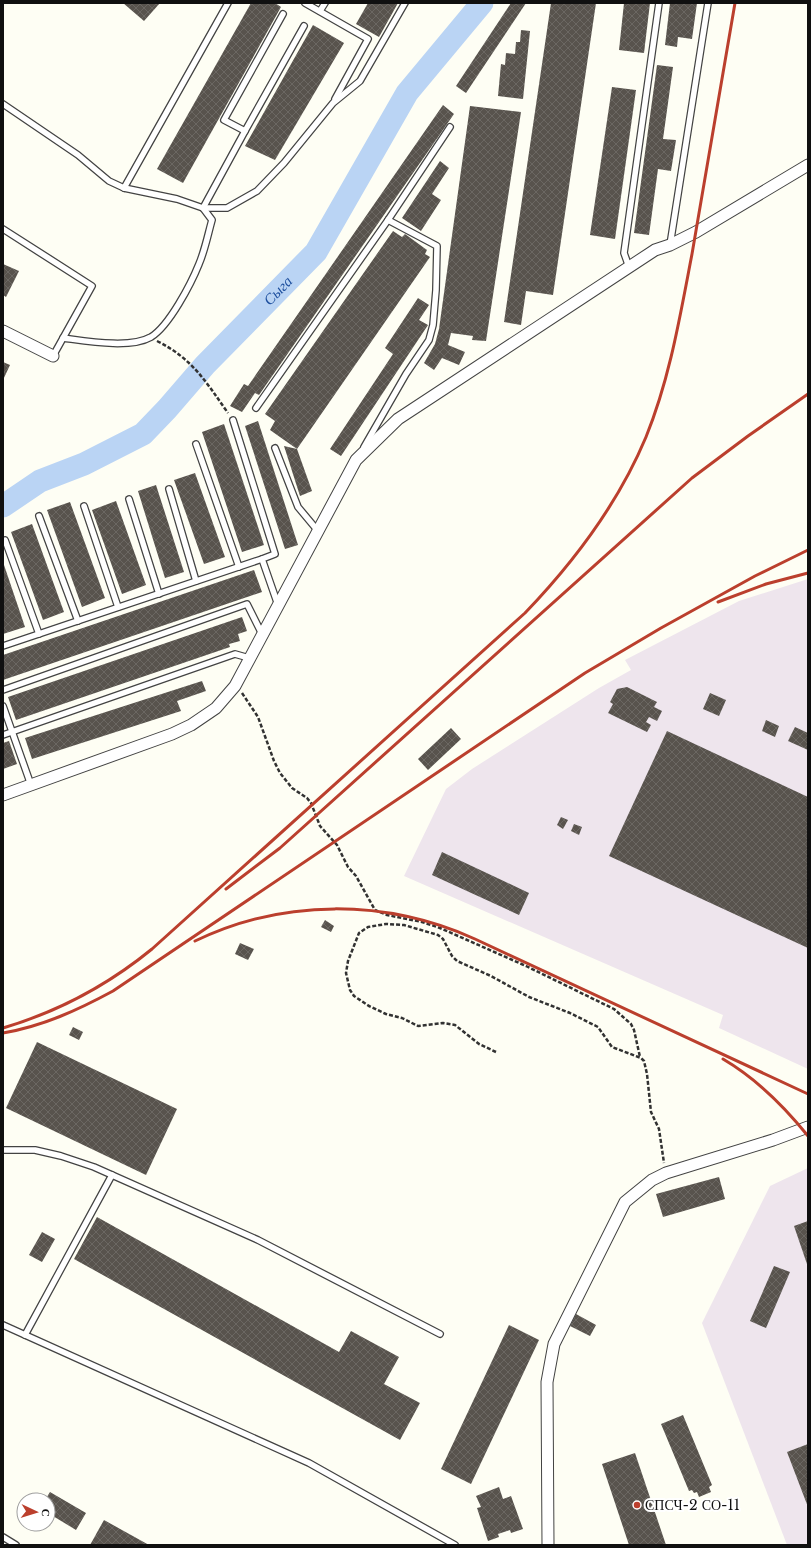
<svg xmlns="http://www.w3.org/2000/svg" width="811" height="1548" viewBox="0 0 811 1548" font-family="'Libre Baskerville',serif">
  <defs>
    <pattern id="building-cross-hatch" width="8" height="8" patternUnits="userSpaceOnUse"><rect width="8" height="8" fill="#58534d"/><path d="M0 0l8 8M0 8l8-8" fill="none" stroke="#6b6762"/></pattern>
  </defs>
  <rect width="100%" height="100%" fill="#fefef4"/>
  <g fill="#eee5ed">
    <path d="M808,579V1069L719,1028L723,1015L404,876L446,789L472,769L599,688L631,670L625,660L739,601Z"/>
    <path d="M808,1168V1545H787L702,1323L770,1186Z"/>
  </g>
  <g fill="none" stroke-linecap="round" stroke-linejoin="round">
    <path stroke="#bad4f4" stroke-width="23" id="s1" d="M3,506L40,481L84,464L143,434L167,409L205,365L316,252L407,93L482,3"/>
  </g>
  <g fill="url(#building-cross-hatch)">
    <path d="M123,3H160L144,21Z"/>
    <path d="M251,3H275L281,7L183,183L157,169Z"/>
    <path d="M368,3H398L379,37L356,24Z"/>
    <path d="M511,3H526L466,93L456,86Z"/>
    <path d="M551,3H596L553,295L526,291L521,325L504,322Z"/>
    <path d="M624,3H650L644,53L619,50Z"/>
    <path d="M670,3H697L692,39L678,37L677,47L665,45Z"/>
    <path d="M313,25L344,43L275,160L245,146Z"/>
    <path d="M521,30L530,31L523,99L498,96L501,64L505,65L506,53L515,54L516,42H520Z"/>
    <path d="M657,65L673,67L663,139L676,140L671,171L658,169L649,235L634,233Z"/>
    <path d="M612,87L636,90L615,239L590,235Z"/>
    <path d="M443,105L454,114L259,395L255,393L242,412L230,406L244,384L248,386Z"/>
    <path d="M470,106L521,112L486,341L472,340L473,336L451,333L448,345L465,352L459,365L442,358L434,370L424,363L435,344L439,329Z"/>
    <path d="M440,161L449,168L432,194L441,200L421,231L402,218Z"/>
    <path d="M393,231L402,237L405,234L427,250L425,254L430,257L297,449L270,430L275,421L265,414Z"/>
    <path d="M3,264L19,271L6,297L3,295Z"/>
    <path d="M418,298L429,305L419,320L428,325L341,456L330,449L393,354L385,348Z"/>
    <path d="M3,362L10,365L3,380Z"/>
    <path d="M258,421L298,545L285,549L245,426Z"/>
    <path d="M224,424L264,545L242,552L202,432Z"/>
    <path d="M284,446L297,449L312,491L300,496Z"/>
    <path d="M195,473L225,557L204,564L174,480Z"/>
    <path d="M156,485L184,572L165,578L138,491Z"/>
    <path d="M116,501L146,585L122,594L92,510Z"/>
    <path d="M70,502L105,598L82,607L47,510Z"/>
    <path d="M32,524L64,612L43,620L11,532Z"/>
    <path d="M3,562L25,627L3,634Z"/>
    <path d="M254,570L262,592L3,680V655Z"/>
    <path d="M242,617L247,631L238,634L240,641L229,644L230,647L16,720L8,697Z"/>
    <path d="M202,681L206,691L177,701L181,711L32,759L25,738Z"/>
    <path d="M627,687L657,702L654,707L662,711L657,721L649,717L646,722L651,725L647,732L608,713L613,704L610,702L617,689Z"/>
    <path d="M710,693L726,700L719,716L703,709Z"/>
    <path d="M766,720L779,726L775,737L762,731Z"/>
    <path d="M795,727L808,733V750L788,741Z"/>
    <path d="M451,728L461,739L428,770L418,759Z"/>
    <path d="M667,731L808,797V948L609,856Z"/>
    <path d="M9,741L17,764L3,769V743Z"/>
    <path d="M561,817L568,820L563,829L557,825Z"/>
    <path d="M574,824L582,827L579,835L571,831Z"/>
    <path d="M442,852L529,893L519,915L432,875Z"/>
    <path d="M325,920L334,926L331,932L321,927Z"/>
    <path d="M240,943L254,949L248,960L235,954Z"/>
    <path d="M73,1027L83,1032L79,1040L69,1035Z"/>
    <path d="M37,1042L177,1109L146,1175L6,1108Z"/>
    <path d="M719,1177L725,1199L663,1217L656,1194Z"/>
    <path d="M97,1217L339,1352L351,1331L399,1357L384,1384L420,1403L400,1440L74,1259Z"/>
    <path d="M808,1221V1267L794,1226Z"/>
    <path d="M42,1232L55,1239L42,1262L29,1255Z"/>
    <path d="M774,1266L790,1272L766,1328L750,1321Z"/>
    <path d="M576,1314L596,1325L590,1336L570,1326Z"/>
    <path d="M509,1325L539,1340L471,1484L441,1469Z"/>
    <path d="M683,1415L712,1485L709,1487L711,1492L699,1497L697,1492L694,1493L692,1490L689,1491L661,1424Z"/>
    <path d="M808,1444V1507L787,1452Z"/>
    <path d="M635,1453L666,1545H629L602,1464Z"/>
    <path d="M499,1487L503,1499L511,1496L523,1529L511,1533L510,1530L498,1534L499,1537L488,1541L477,1508L481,1507L476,1496Z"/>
    <path d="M50,1492L86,1513L76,1530L48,1513V1500H45Z"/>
    <path d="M104,1520L149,1545H90Z"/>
  </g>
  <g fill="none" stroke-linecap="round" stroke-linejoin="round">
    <g stroke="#434343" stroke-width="8">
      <g id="service">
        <path d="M305,3L368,39L335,99"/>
        <path d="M320,11L325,3"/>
        <path d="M3,104L78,155L109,181L124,188L177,199L203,208H227L257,191L284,163L333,103L360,81L405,3"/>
        <path d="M245,131L304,26"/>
        <path d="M124,188L228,3"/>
        <path d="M3,229L92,286L53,356"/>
        <path d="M670,245L708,3"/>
        <path d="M629,267L624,253L659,3"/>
        <path d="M63,338C86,341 130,349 151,337C169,326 191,284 199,264C205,250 208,234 212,220L203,208L245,131L224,120L283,14"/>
        <path d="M256,408L388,220L450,127"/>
        <path d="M233,420L275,554L262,559L278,605"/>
        <path d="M196,444L239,567"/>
        <path d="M364,447L406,374L429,340L433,325L436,290L437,246L388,220"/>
        <path d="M275,448L298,507L318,531"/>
        <path d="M169,489L196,581"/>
        <path d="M129,499L159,594"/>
        <path d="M84,506L118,607"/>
        <path d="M39,516L78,621"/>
        <path d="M5,540L39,634"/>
        <path d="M3,646L262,559"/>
        <path d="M3,690L247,604L262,634"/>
        <path d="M3,706L31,785"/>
        <path d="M3,735L235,654L249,658"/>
        <path d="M3,1150H35L61,1156L94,1167L258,1240L440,1334"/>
        <path d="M3,1325L309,1463L455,1545"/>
        <path d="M25,1335L112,1175"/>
        <path d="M3,1537L16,1545"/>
      </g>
    </g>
    <g stroke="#434343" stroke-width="13">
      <g id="minor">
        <path d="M3,331L53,356"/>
        <path d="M3,795L172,734L191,725L216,708L235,686L356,460L398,419L655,250L670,245L696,232L808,165"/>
        <path d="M548,1545L547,1382L554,1344L625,1202L652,1180L666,1173L773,1140L808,1127"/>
      </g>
    </g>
    <g stroke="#323232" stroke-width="2.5" stroke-dasharray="4 2" stroke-linecap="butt">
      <path d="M157,341C193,359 206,382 228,413"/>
      <path d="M242,693L258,717L274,761L280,773L292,788L307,798L311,803L320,826L337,845L348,867L356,876L375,910L387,915L422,922L440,928L526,966L614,1009L631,1024L634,1030L640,1057"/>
      <path d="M496,1052L479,1044L455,1025L443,1023L418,1026L402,1018L386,1014L369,1006L354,996L350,990L346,973L348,961L359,933L368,927L386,924L404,925L438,935L443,939L452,956L457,961L491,976L529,997L570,1013L598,1027L612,1047L641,1058L644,1061L647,1074L651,1112L659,1129L664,1163"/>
    </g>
    <use href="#service" stroke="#fff" stroke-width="5.5"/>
    <use href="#minor" stroke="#fff" stroke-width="11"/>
    <g stroke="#bb3f2d" stroke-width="3">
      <path d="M718,602L766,584L808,573"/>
      <path d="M226,889L280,848L692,478L748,436L808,394"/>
      <path d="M195,941C284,898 386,899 475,939L808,1094"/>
      <path d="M3,1028C57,1012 108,985 152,949L525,613C575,561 618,504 646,437C670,378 680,316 692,254C707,171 721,87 735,3"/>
      <path d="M3,1033C43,1026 78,1010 113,991L585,673L661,628L755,576L808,550"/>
      <path d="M723,1059C757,1079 784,1106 808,1136"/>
    </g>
  </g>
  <circle fill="#bb3f2d" stroke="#fff" stroke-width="1.5" cx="637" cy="1505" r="4"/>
  <g text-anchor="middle" stroke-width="4" stroke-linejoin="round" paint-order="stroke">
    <g font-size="14" fill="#101010" stroke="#fff" text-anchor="start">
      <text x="645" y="1510">СПСЧ-2 СО-11</text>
    </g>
    <g font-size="15" font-style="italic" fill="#1d4f9e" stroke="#fff">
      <text dy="5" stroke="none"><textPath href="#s1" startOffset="355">Сыга</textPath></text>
    </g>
  </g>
  <rect width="811" height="1548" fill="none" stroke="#101010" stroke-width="8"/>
  <g transform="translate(36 1512) rotate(94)"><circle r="19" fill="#ffffff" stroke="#9f9f9f"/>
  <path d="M0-3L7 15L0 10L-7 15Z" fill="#bb3f2d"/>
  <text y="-6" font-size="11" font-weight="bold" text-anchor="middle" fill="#101010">С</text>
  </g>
</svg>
